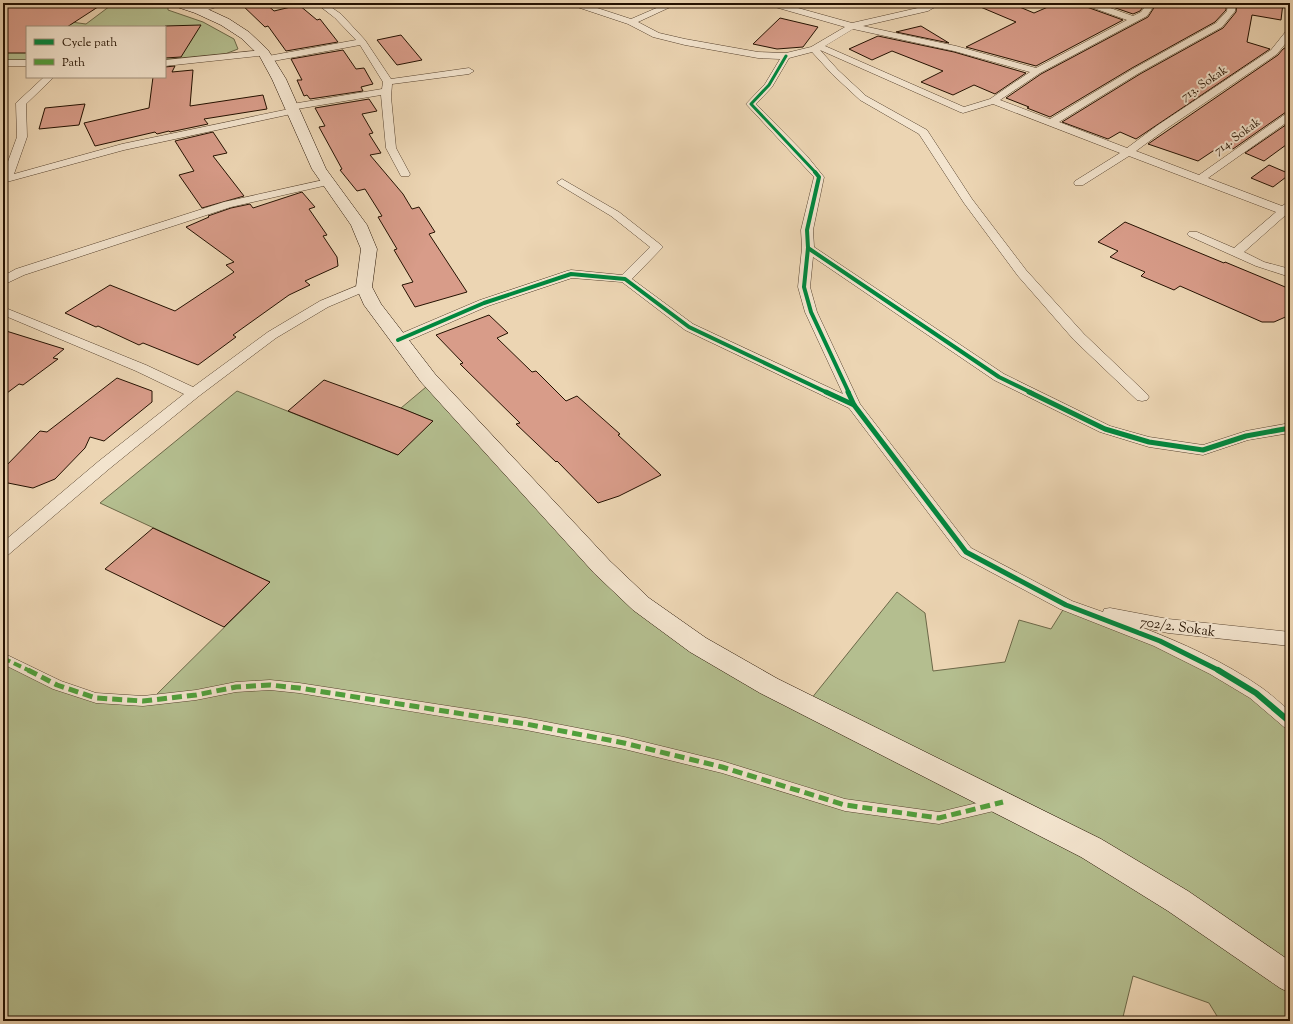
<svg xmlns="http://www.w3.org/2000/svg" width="1293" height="1024" viewBox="0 0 1293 1024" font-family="'Sorts Mill Goudy',serif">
  <rect width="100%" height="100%" fill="#ecd5b3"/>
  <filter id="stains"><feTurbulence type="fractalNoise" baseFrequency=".005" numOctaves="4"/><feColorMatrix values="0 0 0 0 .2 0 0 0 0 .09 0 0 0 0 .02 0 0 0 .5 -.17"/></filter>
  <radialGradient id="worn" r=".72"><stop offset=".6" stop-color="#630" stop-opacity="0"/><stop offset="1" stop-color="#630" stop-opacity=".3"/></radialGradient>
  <g fill="#b4be8f" stroke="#6c6848">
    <path d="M114,3H139L168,6V10L203,22L234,39L238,49L225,54L165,60V27H27V60H3V13L86,24Z"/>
    <path d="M432,382L641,604L807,704L897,592L925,613L933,671L1005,662L1019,620L1051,629L1066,605L1160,641L1290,722V1021H1220L1209,1003L1133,976L1122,1021H3V658L96,698L151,700L270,582L100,503L237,391L398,455L432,421L401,408Z"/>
  </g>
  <g fill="#d89c89" stroke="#241101">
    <path d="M3,3H104L67,27H27V53H3Z"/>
    <path d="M240,3H265L274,11L299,5L317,20L320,19L338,42L286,51L268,26L265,27Z"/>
    <path d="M971,3H1010L1034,13L1057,3H1083L1084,6L1123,20L1036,66L966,47L1016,22Z"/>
    <path d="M1101,3H1146L1140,11L1133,14Z"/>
    <path d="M1157,3H1226V10L1215,22L1132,68L1050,117L1027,108L1029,107L1006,98L1041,74L1148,17Z"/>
    <path d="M1237,3H1283L1281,20L1252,15L1247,42L1270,49L1136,139L1120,132L1108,139L1062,122L1140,74L1223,28L1236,12Z"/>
    <path d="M780,18L818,27L803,47L777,49L753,44Z"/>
    <path d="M201,25L181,57L165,58V26Z"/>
    <path d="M921,26L949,43L896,32Z"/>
    <path d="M401,35L422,60L397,65L377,40Z"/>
    <path d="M878,36L954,52L1026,73L995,94L974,85L953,95L921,82L943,71L892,51L872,60L849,49Z"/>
    <path d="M1290,45V111L1286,112L1233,149L1222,145L1198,161L1148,144L1278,55L1283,49Z"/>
    <path d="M343,50L356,69L364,68L373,84L361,87L363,91L310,99L307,95L304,96L297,80H302L291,59Z"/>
    <path d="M175,66L172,72L193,70L190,106L263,95L267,109L204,119L208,124L170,132L169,131L157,134L155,132L95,146L84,123L149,108L153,77H165V67Z"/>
    <path d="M369,99L377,111L362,114L373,133L369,134L381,153L370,155L403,194L412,209L419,207L435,232L429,234L467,292L415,307L402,285L413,282L394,250L397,249L378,217L382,216L365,189L357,191L340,170L342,169L319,127L325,126L315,108Z"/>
    <path d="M85,104L79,125L39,129L45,108Z"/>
    <path d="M1290,122V142L1264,161L1245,153Z"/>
    <path d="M213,132L227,153L213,156L244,196L202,208L179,175L194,171L175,141Z"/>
    <path d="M1269,165L1290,174L1273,187L1251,178Z"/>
    <path d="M302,192L315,207L309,209L327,235L323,236L337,257L338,266L305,281L310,285L289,295L233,335L236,337L198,365L143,343L139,345L98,326L96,327L65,313L110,285L175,311L234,272L226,265L234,262L186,227L209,217L208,216L231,208L250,204L253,208Z"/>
    <path d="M1125,222L1224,263L1225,262L1290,289V315L1274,322H1262L1180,286L1174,290L1141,276L1145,272L1110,257L1118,251L1098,242Z"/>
    <path d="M489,315L508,333L497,338L532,372L536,371L566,401L577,396L620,434L618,435L661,475L619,496L598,503L557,461L556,462L516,424L520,423L460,364L463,363L436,335Z"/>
    <path d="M3,330L64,349L53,358L58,359L23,385L19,384L3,396Z"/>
    <path d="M117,378L152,391V402L104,441L90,437L85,448L55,479L33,488L3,482V469L40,431L47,432Z"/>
    <path d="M324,380L401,408L433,421L398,455L288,411Z"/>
    <path d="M153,528L270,582L224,627L105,569Z"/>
  </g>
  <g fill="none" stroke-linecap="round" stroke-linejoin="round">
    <g stroke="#56422e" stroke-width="1">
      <path id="pedestrian" d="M3,653L61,681L96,693L143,696L196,690L236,682L270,680L299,683L526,718L624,737L722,761L845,799L939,812L998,798L1003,800L1005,804L1003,808L998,810L939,824L845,811L722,773L624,749L526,730L299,693L270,690L236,692L196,700L143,706L96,703L53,689L3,664Z"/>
    </g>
    <g stroke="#56422e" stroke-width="1">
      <g id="minor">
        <path d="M211,3H223L222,5L199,13L195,10Z"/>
        <path d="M316,3H325L341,14L365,40L391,79L469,68L474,71L469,74L392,84L391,97L396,148L410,174L409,176H401L386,148L381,95L297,109L298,111L296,113L124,150L3,183V175L17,137L16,103L44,77H54L26,104L27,137L14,174L122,144L289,109L287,107L289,105L292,104L382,89L383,82L360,45L268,62L265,61L263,59L265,57L268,56L356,40L335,18Z"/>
        <path d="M570,3H582L631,19L668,3H679L638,22L659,33L685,39L758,52L786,53L811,47L845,27L768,5L767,3H780L852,23L922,7L931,3H942L928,11L863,26L956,46L1036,68L1127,20L1085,5L1084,3H1096L1133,16L1141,12L1148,3H1156L1147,16L1040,73L1000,100L1050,119L1133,69L1216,23L1227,11L1228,3H1236L1235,11L1222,27L1139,73L1059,122L1127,148L1158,125L1271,50L1287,30L1290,29V38L1277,54L1166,129L1136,151L1199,175L1287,113L1290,112V120L1208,178L1282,206L1285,204L1290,203V211L1288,213L1244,252L1264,262L1290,269V277L1256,266L1189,236L1187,234L1189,232H1197L1234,248L1276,212L1129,156L1083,185H1075L1074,183L1075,181L1120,153L993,104L963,113L960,112L820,50L838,70L866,96L927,130L972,199L1026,270L1084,334L1147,394L1149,397L1147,400L1142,401L1137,400L1074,340L1018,276L964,203L919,134L860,100L832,74L812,52L789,58L772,87L756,104L807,156L824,177L813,230L814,247L1004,374L1110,426L1149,437L1203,445L1246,431L1290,423V433L1248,440L1203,455L1149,447L1100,432L994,380L813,257L810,287L817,312L860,404L971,548L1072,601L1103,612L1104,609L1110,608L1168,619L1290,632V646L1168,633L1141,627C1182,643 1225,662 1262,688C1272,695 1281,704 1290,711V730L1284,727L1250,698L1210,674L1154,646L1060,609L961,556L849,408L685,330L622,282L572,278L488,306L403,343H393L392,340L393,337L480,300L567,271L571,270L622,275L650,247L611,216L558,184L557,182L562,179L619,212L661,245L663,247L661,249L632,279L693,324L843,394L805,312L798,287L802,248L801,230L814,177L746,104L765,84L780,59L758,58L685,45L653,37L628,24L571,5ZM853,29L954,51L1030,72L990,99L964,107L825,46Z"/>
        <path d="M264,50L269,53L267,55L165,66V60Z"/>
        <rect x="3" y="60" width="24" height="6"/>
        <path d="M328,179L332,180L333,182L332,184L231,207L24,275L3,285V276L16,269L224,202Z"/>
        <path d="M364,283L368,284L370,287L368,290L328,307L276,338L199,396L109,469L8,555L3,557V542L99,461L184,394L136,371L3,315V307L146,365L193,387L268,332L320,301Z"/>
      </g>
    </g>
    <g stroke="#241101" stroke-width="1">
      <path id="secondary" d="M169,3H188L203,7L229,19L249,32L268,50L286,79L326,169L367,225L377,249L372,287L381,304L435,374L610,561L649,598L706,638L778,679L1101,839L1188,891L1290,961V993L1280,988L1168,911L1081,857L760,693L690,652L633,610L594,573L421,382L364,305L356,287L361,249L351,225L312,169L272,79L259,55L241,38L221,25L195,13L171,5Z"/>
    </g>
    <use href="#pedestrian" fill="#f3e4ce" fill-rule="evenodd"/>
    <use href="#minor" fill="#f3e4ce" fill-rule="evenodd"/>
    <use href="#secondary" fill="#f3e4ce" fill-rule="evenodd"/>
    <path stroke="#50a03c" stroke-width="4" stroke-dasharray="8 4" stroke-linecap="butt" d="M3,658L30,671"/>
    <path stroke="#50a03c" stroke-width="5" stroke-dasharray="10 5" stroke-linecap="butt" d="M28,670L57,685L96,698L143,701L196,695L236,687L270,685L299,688L526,724L624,743L722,767L845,805L939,818L1003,802"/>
    <g stroke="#f3e4ce" stroke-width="4.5">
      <path id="cycleway-far3" d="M786,56L769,85L751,104L816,173"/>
    </g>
    <g stroke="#f3e4ce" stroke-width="6">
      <g id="cycleway-far2">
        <path d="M815,172L819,177L807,230L808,248L804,287L811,312L849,393"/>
        <path d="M808,248L999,377L1032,393"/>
        <path d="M398,340L484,303L571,274L625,279L689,327L828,393"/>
      </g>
    </g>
    <g stroke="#f3e4ce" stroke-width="8">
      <g id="cycleway-far1">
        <path d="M826,392L854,405"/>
        <path d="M848,392L854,405L966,552L1066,605L1160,641L1220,671"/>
        <path d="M1029,392L1105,429L1149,442L1203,450L1246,436L1290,428"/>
      </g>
    </g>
    <g stroke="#f3e4ce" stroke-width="9">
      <path id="cycleway" d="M1218,670L1256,693L1290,722"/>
    </g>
    <use href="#cycleway-far3" stroke="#00873e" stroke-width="3"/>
    <use href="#cycleway-far2" stroke="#00873e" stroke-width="4"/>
    <use href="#cycleway-far1" stroke="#00873e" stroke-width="5"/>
    <use href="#cycleway" stroke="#00873e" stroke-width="6"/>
  </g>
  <g text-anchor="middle" stroke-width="4" stroke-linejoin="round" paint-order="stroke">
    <g font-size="12" fill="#241101" stroke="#f3e4ce">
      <text transform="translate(1204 83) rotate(-34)" y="4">713. Sokak</text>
      <text transform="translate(1237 136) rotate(-36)" y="4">714. Sokak</text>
    </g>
    <g font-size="14" fill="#241101" stroke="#f3e4ce">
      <text transform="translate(1178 626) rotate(8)" y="5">702/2. Sokak</text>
    </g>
  </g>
  <rect width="1293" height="1024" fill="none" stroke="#ecd5b3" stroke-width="16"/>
  <rect x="4" y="4" width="1285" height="1016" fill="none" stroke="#241101" stroke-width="2"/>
  <rect x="8" y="8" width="1277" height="1008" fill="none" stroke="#241101"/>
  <rect x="26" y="26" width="140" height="52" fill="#f3e4ce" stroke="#a0907c"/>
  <rect x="34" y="39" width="20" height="6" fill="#00873e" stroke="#a0907c"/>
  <text x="62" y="46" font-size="12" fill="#241101">Cycle path</text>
  <rect x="34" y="59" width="20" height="6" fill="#50a03c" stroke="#a0907c"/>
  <text x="62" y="66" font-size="12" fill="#241101">Path</text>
  <rect width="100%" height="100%" filter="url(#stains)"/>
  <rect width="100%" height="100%" fill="url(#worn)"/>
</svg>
